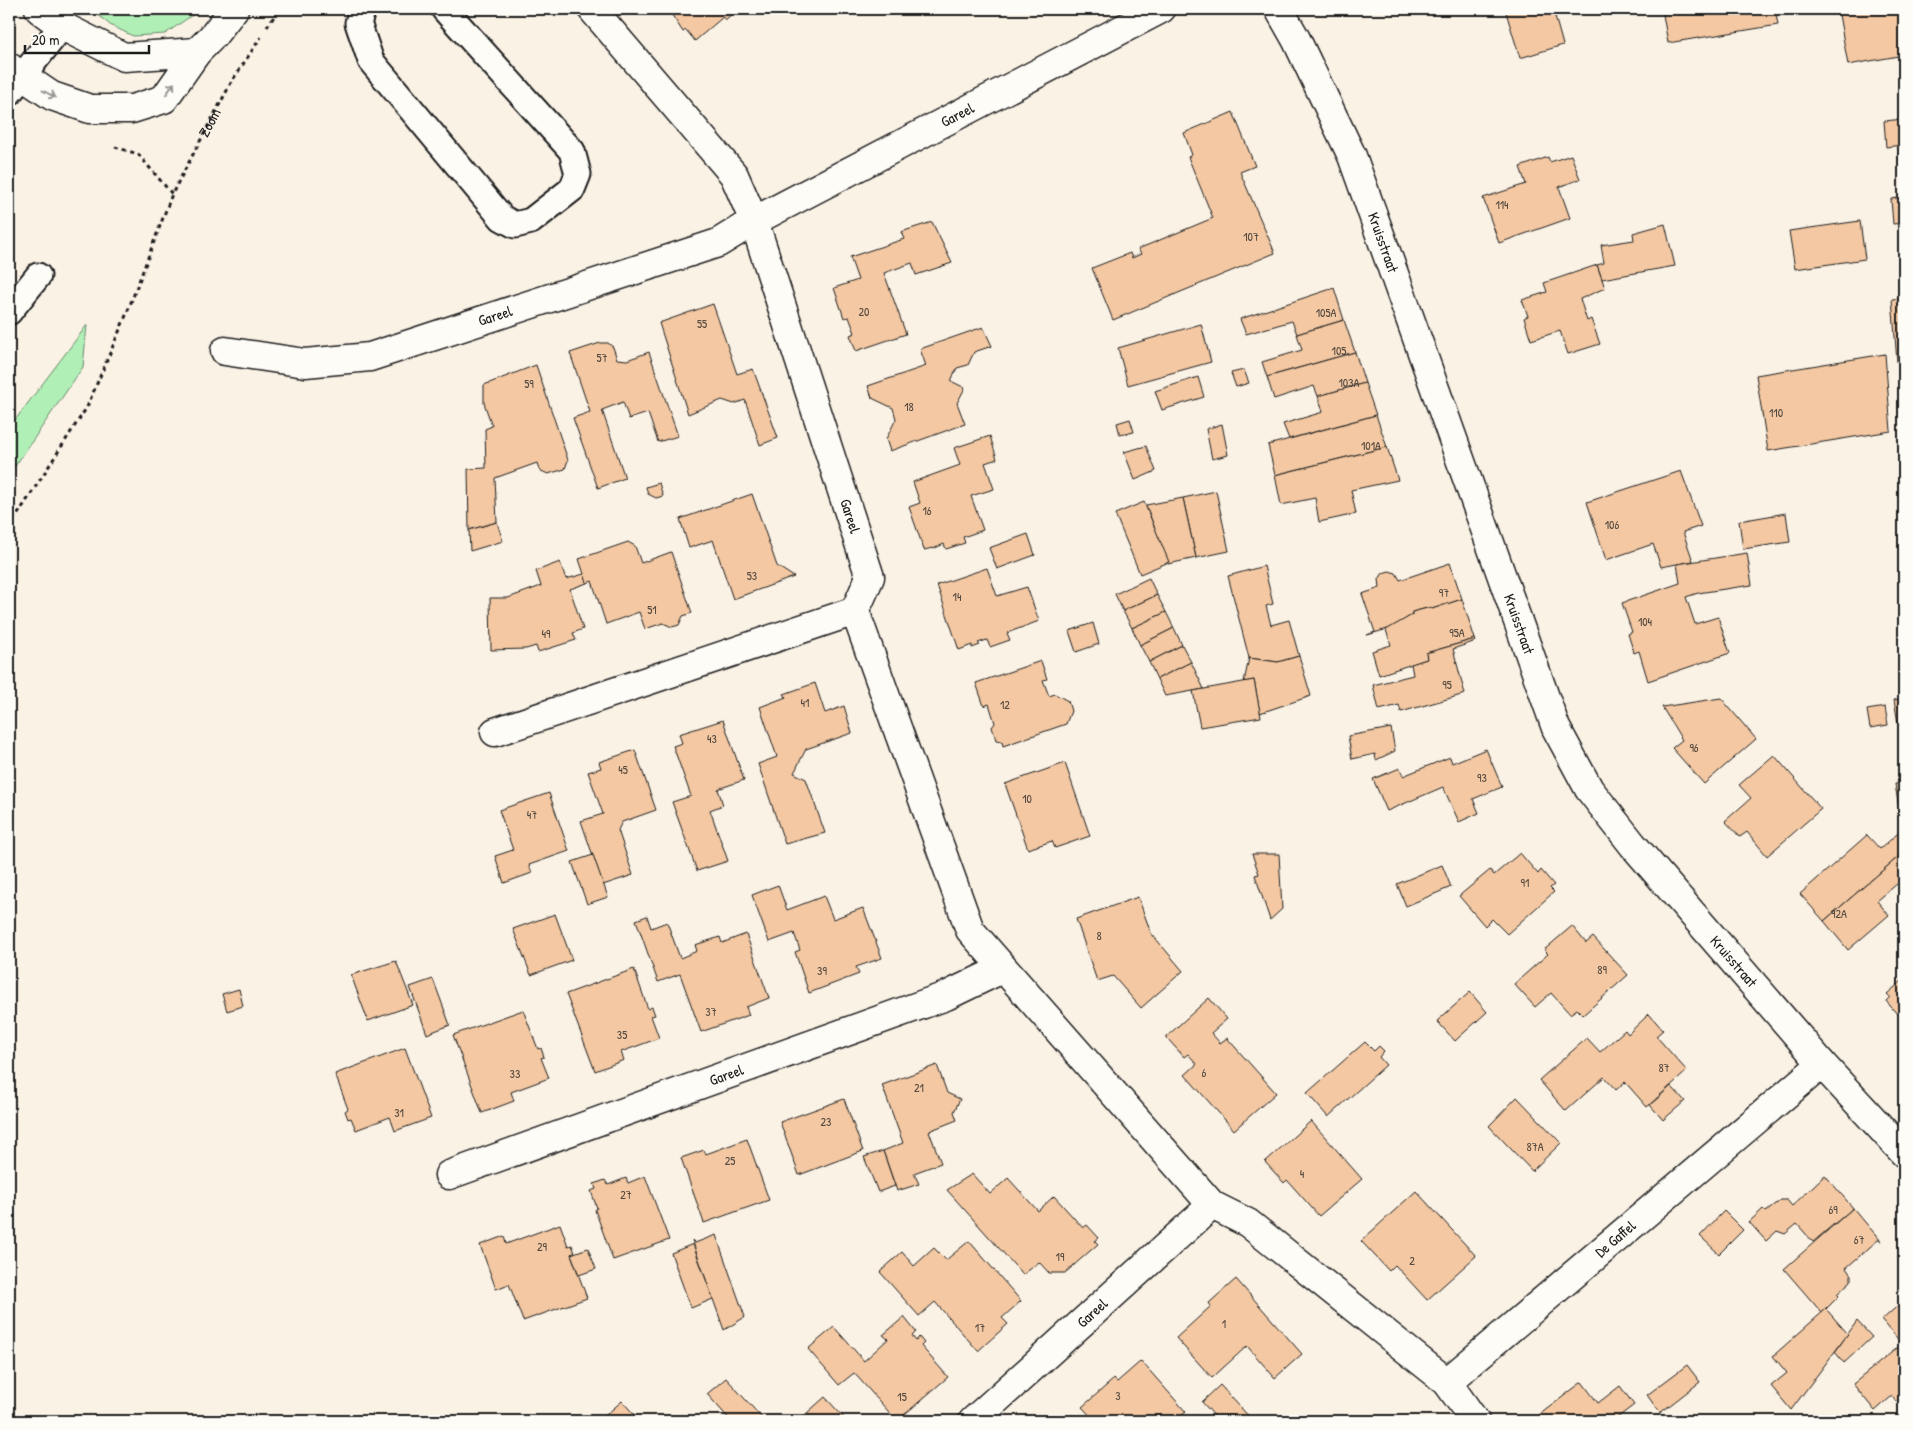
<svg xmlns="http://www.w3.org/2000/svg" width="1913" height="1430" viewBox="0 0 1913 1430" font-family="'Patrick Hand',sans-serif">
  <rect width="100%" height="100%" fill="#fbf2e6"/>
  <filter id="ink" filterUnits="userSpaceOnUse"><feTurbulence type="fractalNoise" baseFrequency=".02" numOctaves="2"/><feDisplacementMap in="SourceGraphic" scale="10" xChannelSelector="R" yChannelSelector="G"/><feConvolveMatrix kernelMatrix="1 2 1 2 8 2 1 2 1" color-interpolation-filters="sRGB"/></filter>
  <g filter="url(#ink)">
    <g fill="#b0efb6" stroke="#668669">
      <path d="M91,9H201L165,34L133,36L110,25Z"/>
      <path d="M87,325L83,367L9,475V428Z"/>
    </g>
    <g fill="#f3c8a2" stroke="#1c1c1c">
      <path d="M668,9H738L725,20L723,17L695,41L686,30L683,32Z"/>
      <path d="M1505,9H1553L1563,45L1520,58Z"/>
      <path d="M1662,9H1775L1778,25L1668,43Z"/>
      <path d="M1838,9H1904V55L1848,65Z"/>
      <path d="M1233,112L1255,166L1240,172L1275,253L1113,320L1092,268L1130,253L1132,258L1141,254L1138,249L1213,218L1188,157L1192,155L1184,133Z"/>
      <path d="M1904,119V171L1902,145L1886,147L1884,121Z"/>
      <path d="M1571,155L1580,179L1559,187L1570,218L1499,243L1483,198L1526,184L1520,167L1548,157L1550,162Z"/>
      <path d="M1904,197V223L1893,224L1891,199Z"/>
      <path d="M1860,221L1865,259L1795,269L1789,231Z"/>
      <path d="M932,222L952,263L916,275L912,263L884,273L906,334L856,351L850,335L855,333L849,317L844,318L834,288L858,280L850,257L904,239L901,232Z"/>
      <path d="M1665,224L1675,266L1602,279L1597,265L1604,263L1601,245L1634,240L1633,233Z"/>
      <path d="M1597,265L1605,288L1580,299L1587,321L1591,319L1600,344L1568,354L1560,331L1531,340L1524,318L1528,316L1522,300L1547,292L1544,283Z"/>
      <path d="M1334,288L1344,320L1297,334L1292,321L1246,334L1240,319Z"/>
      <path d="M1904,298V362H1897L1892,299Z"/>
      <path d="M713,304L737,374L753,369L778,438L760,445L745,400L734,404L722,400L688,414L659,323Z"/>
      <path d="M1344,320L1355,352L1267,377L1262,362L1302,350L1297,334Z"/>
      <path d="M1201,324L1211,362L1128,385L1118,348Z"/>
      <path d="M983,327L992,346L974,352L968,365L957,368L951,381L965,388L957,403L965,424L890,451L886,439L896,419L893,408L872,398L868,386L926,366L920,349Z"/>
      <path d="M600,343H608L613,347L617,359L627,360L649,352L678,436L658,442L648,413L629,419L623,402L602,410L625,478L598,488L573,418L590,412L570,353Z"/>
      <path d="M1355,352L1365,383L1318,396L1314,386L1274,399L1267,377Z"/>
      <path d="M1885,354L1891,431L1768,451L1756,375Z"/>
      <path d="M536,365L568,460L565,469L548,474L539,470L537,463L495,478L497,522L469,530L468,469L486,468L485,429L492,426L484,403V385Z"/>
      <path d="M1244,370L1249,383L1236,387L1231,373Z"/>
      <path d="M1198,377L1204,397L1162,410L1155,391Z"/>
      <path d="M1365,383L1376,415L1289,439L1283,424L1323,412L1318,396Z"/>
      <path d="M1376,415L1387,447L1275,475L1268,445Z"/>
      <path d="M1130,419L1134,432L1120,435L1117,423Z"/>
      <path d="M1222,424L1228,455L1212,459L1206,429Z"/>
      <path d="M990,436L997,459L985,463L994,489L971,496L983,530L963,537L965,543L946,549L944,544L933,549V548L924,550L909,507L920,503L913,482L960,465L954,448Z"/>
      <path d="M1146,446L1156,471L1135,480L1124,452Z"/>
      <path d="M1387,447L1398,480L1351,490L1356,514L1319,522L1315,498L1281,505L1275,475Z"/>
      <path d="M1681,471L1701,526L1683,532L1693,561L1661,567L1653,544L1606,560L1587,502Z"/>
      <path d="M659,483L663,496L656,498L648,494L646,487Z"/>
      <path d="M1216,491L1229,551L1196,558L1183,498Z"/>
      <path d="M752,494L777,566L794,577L733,599L713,540L689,548L680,519Z"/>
      <path d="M1183,498L1196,558L1168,564L1146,505Z"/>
      <path d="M1144,502L1169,562L1140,574L1115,514Z"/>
      <path d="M1786,513L1790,542L1743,549L1739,521Z"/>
      <path d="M497,522L503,541L470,551L469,530Z"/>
      <path d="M1028,534L1035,555L997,569L989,548Z"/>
      <path d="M628,542L635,546L641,563L671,552L692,613L683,616L679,625L672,627L663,623L645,629L639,612L606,624L592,581L587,583L579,559Z"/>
      <path d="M1747,553L1752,585L1698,593L1686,597L1695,624L1718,617L1730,653L1648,681L1639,651L1634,653L1628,634L1632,632L1622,603L1680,583L1677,564Z"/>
      <path d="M560,562L566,579L584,574L587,583L570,589L583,629L573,633L576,640L538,652L536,646L526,649L491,650L490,598H508L541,586L536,571Z"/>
      <path d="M1450,563L1462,599L1432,609L1431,607L1412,612V615L1391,628L1367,635L1375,632L1362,594L1380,588L1379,579L1383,573L1389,571L1396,573L1400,580Z"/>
      <path d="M1264,566L1273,604L1266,606L1271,625L1289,620L1299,656L1278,662L1249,658L1228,576Z"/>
      <path d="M987,568L997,596L1027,587L1039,621L1007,633L1010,640L990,647L987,640L978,643L980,645L972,648V645L959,650L937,585Z"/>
      <path d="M1149,578L1157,595L1123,611L1115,594Z"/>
      <path d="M1157,595L1166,612L1132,628L1123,611Z"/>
      <path d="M1462,599L1475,639L1426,653L1427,659L1379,675L1372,651L1391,645L1386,630L1412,615V612L1431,607L1432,609Z"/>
      <path d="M1166,612L1174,628L1140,645L1132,628Z"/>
      <path d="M1093,623L1099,644L1076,652L1069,631Z"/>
      <path d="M1174,628L1182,645L1149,662L1140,645Z"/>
      <path d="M1475,639L1476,641L1453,649L1465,694L1401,712L1399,705L1379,710L1373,685L1413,675L1411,664L1427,659L1426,653Z"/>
      <path d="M1182,645L1191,662L1157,679L1149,662Z"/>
      <path d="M1299,656L1311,696L1260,713L1254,680L1244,682L1249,658L1278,662Z"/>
      <path d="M1041,661L1047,679L1043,680L1049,696L1055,694L1068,701L1071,711L1066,724L1003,746L1002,741L996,740L992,727L995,723L989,704L984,706L976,683Z"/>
      <path d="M1191,662L1204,689L1165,696L1157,679Z"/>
      <path d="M1254,680L1261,717L1200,727L1193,691Z"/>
      <path d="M815,683L825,713L844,706L852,733L806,749L794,773L806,779L825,833L785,844L758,764L777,757L760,707L786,697L784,694Z"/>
      <path d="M1721,698L1756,739L1704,784L1672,748L1682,740L1662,707Z"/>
      <path d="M1904,698V722L1898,723L1894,700Z"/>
      <path d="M1885,707L1888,725L1870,728L1867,710Z"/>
      <path d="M723,720L744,780L718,789L723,805L710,810L728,861L697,871L672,802L691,796L673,746L682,743L679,734Z"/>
      <path d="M1391,728L1395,751L1376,760L1375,754L1352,759L1348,736Z"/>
      <path d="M1486,749L1502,787L1473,799L1479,813L1459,822L1443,787L1387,811L1373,779L1400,768L1403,776L1450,757L1452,763Z"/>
      <path d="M635,750L656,810L622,822L618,830L633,875L603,885L581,821L603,814L588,772L601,768L599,762Z"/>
      <path d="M1774,755L1821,809L1767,856L1747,832L1740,837L1725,821L1751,798L1739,785Z"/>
      <path d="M1065,763L1090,836L1055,848L1052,841L1028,849L1005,784Z"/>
      <path d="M1904,783V808L1899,809L1895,784Z"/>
      <path d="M549,793L569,851L529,865L532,873L504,883L495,856L513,850L499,810Z"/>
      <path d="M1904,828V852L1824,921L1800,894L1867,835L1880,849Z"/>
      <path d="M1904,852V878L1877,901L1889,915L1848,950L1824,921Z"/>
      <path d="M1520,853L1538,874L1541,870L1554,885L1550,888L1554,892L1507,934L1492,919L1485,926L1459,896L1490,870L1494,875Z"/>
      <path d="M1252,854H1279L1282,909L1270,920L1255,875L1259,874Z"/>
      <path d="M593,855L608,897L587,904L572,862Z"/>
      <path d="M1442,865L1451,887L1406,906L1397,884Z"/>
      <path d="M778,885L787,910L824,896L833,919L863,908L882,958L856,967L859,974L809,993L795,952L800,950L794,933L769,942L752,895Z"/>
      <path d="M1138,897L1151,933L1183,971L1141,1008L1113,976L1097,981L1076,919Z"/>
      <path d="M555,914L572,960L531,975L513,929Z"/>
      <path d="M647,916L651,928L667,922L680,958L697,951L695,945L720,937L722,943L746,934L769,998L746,1007L749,1015L701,1032L680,974L658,982L636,920Z"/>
      <path d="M1572,926L1586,943L1593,937L1628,975L1583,1015L1577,1009L1570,1014L1551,993L1535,1007L1514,984L1548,954L1544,950Z"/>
      <path d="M396,961L413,1005L368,1021L351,975Z"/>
      <path d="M634,969L648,1009L652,1007L655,1015L651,1016L659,1038L621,1052L624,1060L595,1071L566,994Z"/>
      <path d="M433,979L450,1025L427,1034L410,987Z"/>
      <path d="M1904,979V1014L1901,1010L1897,1014L1886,1001L1890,997L1887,994Z"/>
      <path d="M239,989L243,1006L227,1011L222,994Z"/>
      <path d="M1470,992L1487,1012L1455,1041L1437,1021Z"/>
      <path d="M1209,998L1227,1019L1211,1033L1220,1043L1227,1038L1276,1093L1234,1130L1185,1075L1197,1064L1188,1054L1184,1057L1166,1037Z"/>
      <path d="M523,1010L538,1049L541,1048L544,1057L541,1058L549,1078L511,1092L514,1101L482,1113L453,1035Z"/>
      <path d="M1649,1014L1663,1030L1656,1036L1687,1071L1647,1107L1625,1082L1616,1090L1604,1077L1566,1111L1539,1080L1587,1038L1600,1052L1625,1030L1628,1034Z"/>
      <path d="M1365,1042L1374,1051L1379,1046L1384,1051L1379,1057L1386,1065L1328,1117L1307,1093Z"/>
      <path d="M405,1048L431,1118L395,1131L390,1117L356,1130L351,1118L348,1119L345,1111L348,1109L335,1074Z"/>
      <path d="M937,1065L947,1093L960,1099L954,1112L957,1120L929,1131L941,1163L914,1173L919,1184L897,1191L883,1151L903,1143L882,1085Z"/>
      <path d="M1671,1086L1685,1101L1663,1120L1650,1105Z"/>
      <path d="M1517,1097L1561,1143L1532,1171L1489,1126Z"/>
      <path d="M844,1099L863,1151L799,1175L780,1122Z"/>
      <path d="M1311,1121L1362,1179L1319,1216L1287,1180L1284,1183L1265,1162Z"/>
      <path d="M747,1139L769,1200L704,1223L681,1158L704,1150L706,1154Z"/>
      <path d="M883,1151L895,1186L878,1192L864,1157Z"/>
      <path d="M972,1174L990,1194L1008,1178L1038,1211L1054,1196L1083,1228L1087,1225L1099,1238L1095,1241L1098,1244L1065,1273H1049L1039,1262L1023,1275L947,1190Z"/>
      <path d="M1825,1175L1853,1208L1813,1242L1797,1224L1785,1234L1777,1231L1766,1241L1749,1222L1763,1209L1766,1212L1781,1200H1787L1792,1206Z"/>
      <path d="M645,1176L669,1240L613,1260L595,1210L597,1208L591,1191L596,1189L594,1184L605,1180L608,1185L626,1178L628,1183Z"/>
      <path d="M1416,1191L1476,1256L1427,1300L1395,1265L1389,1271L1361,1241Z"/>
      <path d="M1853,1208L1881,1241L1878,1240L1846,1268L1851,1275V1281L1837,1294L1839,1296L1822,1313L1784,1269Z"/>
      <path d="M1724,1211L1743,1230L1719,1254L1700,1236Z"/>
      <path d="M560,1224L568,1246L572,1245L575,1253L571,1254L587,1298L523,1321L509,1284L496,1289L480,1245L504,1236L506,1244Z"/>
      <path d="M716,1235L745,1317L724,1330L692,1240L695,1243Z"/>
      <path d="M969,1241L1021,1301L1002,1318L1008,1324L978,1351L935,1302L919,1316L880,1272L902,1252L914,1266L934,1248L946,1260Z"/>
      <path d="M693,1244L713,1299L691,1308L671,1253Z"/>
      <path d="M588,1248L596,1269L579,1275L571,1254Z"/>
      <path d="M1236,1279L1302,1354L1275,1378L1247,1346L1212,1378L1176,1338L1211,1306L1209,1303Z"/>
      <path d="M1904,1300V1395L1896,1402L1892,1396L1875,1411L1853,1384L1902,1344L1882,1320Z"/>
      <path d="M1826,1309L1848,1334L1791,1410L1771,1386L1787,1373L1773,1356Z"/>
      <path d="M904,1317L916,1332L912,1336L916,1341L919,1337L924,1343L921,1346L948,1377L897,1421L854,1373L839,1385L808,1349L834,1327L864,1361L888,1339L883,1335Z"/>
      <path d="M1857,1321L1872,1337L1844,1363L1835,1352Z"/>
      <path d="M1141,1361L1186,1412L1175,1421H1095L1082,1407L1114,1379L1117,1382Z"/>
      <path d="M1687,1365L1700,1382L1660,1413L1647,1395Z"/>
      <path d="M726,1378L763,1419L761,1421H731L707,1394Z"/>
      <path d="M1582,1382L1598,1403L1620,1386L1634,1405L1613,1421H1544L1539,1415Z"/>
      <path d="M1220,1385L1253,1421H1219L1202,1402Z"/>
      <path d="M825,1397L847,1421H798Z"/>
      <path d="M622,1401L640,1421H599Z"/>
      <path d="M1904,1409V1421H1895L1894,1419Z"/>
    </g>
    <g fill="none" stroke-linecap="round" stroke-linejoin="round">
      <g stroke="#1c1c1c" stroke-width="29">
        <g id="service">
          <path d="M363,9L358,23L371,61L502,218L515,225L531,221L572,189L578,174L572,151L444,9"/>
          <path d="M9,93L62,26"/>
          <path d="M9,312L38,276"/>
        </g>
      </g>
      <g stroke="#1c1c1c" stroke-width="31">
        <g id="minor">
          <path id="s2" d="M592,9L734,175L754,221L870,577L855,611L970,930L1212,1205L1248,1223L1447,1382L1475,1421"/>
          <path id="s3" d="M225,351L305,363L370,357L718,243L754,221L1161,9"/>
          <path d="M495,732L855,611"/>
          <path id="s4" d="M449,1175L946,996L1002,969"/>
          <path id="s5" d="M1447,1382L1822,1064"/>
          <path id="s6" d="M973,1421L1212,1205"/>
        </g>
      </g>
      <g stroke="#1c1c1c" stroke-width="31">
        <g id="tertiary">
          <path d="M39,9L62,26L124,57L197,52"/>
          <path id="s7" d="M1279,9L1296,39L1352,156L1556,728L1589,789L1633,845L1822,1064L1904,1153"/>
          <path d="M9,67L52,96L90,109H132L164,99L197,52L213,36L234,9"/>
        </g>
      </g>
      <g stroke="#1c1c1c" stroke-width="3" stroke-dasharray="4 4" stroke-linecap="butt">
        <path d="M267,27L279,9"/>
        <path d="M115,147L138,154L172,194"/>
        <path id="s1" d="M9,528L87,407L127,313L172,194L232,81L261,37"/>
      </g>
      <use href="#service" stroke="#fdfcf7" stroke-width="25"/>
      <use href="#minor" stroke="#fdfcf7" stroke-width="28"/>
      <use href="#tertiary" stroke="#fdfcf7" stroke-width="28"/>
    </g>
    <defs><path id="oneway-shaft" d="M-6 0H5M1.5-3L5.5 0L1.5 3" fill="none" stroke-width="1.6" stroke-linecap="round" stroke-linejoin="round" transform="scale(1.25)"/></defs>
    <g stroke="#989794">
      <use href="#oneway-shaft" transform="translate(170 89) rotate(-55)"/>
      <use href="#oneway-shaft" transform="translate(49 94) rotate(28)"/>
    </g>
  </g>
  <g text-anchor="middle" stroke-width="5" stroke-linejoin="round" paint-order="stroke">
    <g font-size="12" fill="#52473e">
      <text x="1502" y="209">114</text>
      <text x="1251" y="241">107</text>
      <text x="864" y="316">20</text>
      <text x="1326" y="317">105A</text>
      <text x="702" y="328">55</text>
      <text x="1339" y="355">105</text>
      <text x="602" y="362">57</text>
      <text x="1349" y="387">103A</text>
      <text x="529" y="388">59</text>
      <text x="909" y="411">18</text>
      <text x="1776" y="417">110</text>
      <text x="1371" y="450">101A</text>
      <text x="927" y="515">16</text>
      <text x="1612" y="529">106</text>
      <text x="752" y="580">53</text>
      <text x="1444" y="597">97</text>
      <text x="957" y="601">14</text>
      <text x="652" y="614">51</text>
      <text x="1645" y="626">104</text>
      <text x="1457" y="637">95A</text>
      <text x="546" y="638">49</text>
      <text x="1447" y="689">95</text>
      <text x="805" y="707">41</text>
      <text x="1005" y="709">12</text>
      <text x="712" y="743">43</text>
      <text x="1694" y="752">96</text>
      <text x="623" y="774">45</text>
      <text x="1482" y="782">93</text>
      <text x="1027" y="803">10</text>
      <text x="532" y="819">47</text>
      <text x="1525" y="887">91</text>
      <text x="1839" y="918">92A</text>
      <text x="1099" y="940">8</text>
      <text x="1602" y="974">89</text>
      <text x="822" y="975">39</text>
      <text x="711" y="1016">37</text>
      <text x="622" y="1039">35</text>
      <text x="1664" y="1072">87</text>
      <text x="1204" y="1077">6</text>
      <text x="515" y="1078">33</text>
      <text x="919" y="1092">21</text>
      <text x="399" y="1117">31</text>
      <text x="826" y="1126">23</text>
      <text x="1535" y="1151">87A</text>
      <text x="730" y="1165">25</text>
      <text x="1302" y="1178">4</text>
      <text x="626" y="1199">27</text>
      <text x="1833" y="1214">69</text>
      <text x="1859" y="1244">67</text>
      <text x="542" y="1251">29</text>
      <text x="1060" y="1261">19</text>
      <text x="1412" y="1265">2</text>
      <text x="1224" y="1328">1</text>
      <text x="980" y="1332">17</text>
      <text x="1118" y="1400">3</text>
      <text x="902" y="1401">15</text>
    </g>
    <g font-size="15" fill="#1c1c1c" stroke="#fdfcf7">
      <text dy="5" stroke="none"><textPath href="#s3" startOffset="784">Gareel</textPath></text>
      <text dy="5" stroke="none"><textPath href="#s1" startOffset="454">Zoom</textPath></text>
      <text dy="5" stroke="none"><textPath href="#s7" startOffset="256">Kruisstraat</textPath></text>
      <text dy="5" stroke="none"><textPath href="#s3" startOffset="278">Gareel</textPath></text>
      <text dy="5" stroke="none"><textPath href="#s2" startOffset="579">Gareel</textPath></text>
      <text dy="5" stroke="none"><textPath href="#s7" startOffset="661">Kruisstraat</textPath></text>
      <text dy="5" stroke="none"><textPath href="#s7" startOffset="1066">Kruisstraat</textPath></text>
      <text dy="5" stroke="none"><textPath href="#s4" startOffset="295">Gareel</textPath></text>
      <text dy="5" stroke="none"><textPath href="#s5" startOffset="221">De Gaffel</textPath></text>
      <text dy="5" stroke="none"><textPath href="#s6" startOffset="161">Gareel</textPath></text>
    </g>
  </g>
  <rect width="1913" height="1430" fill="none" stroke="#fdfcf7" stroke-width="30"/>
  <rect x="15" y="15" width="1883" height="1400" fill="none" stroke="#1c1c1c" stroke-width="2" filter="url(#ink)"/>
  <path d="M25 45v8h124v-8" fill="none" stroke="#1c1c1c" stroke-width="2.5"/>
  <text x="32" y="45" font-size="15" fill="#1c1c1c" stroke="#fdfcf7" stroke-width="4" paint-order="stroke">20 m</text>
</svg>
